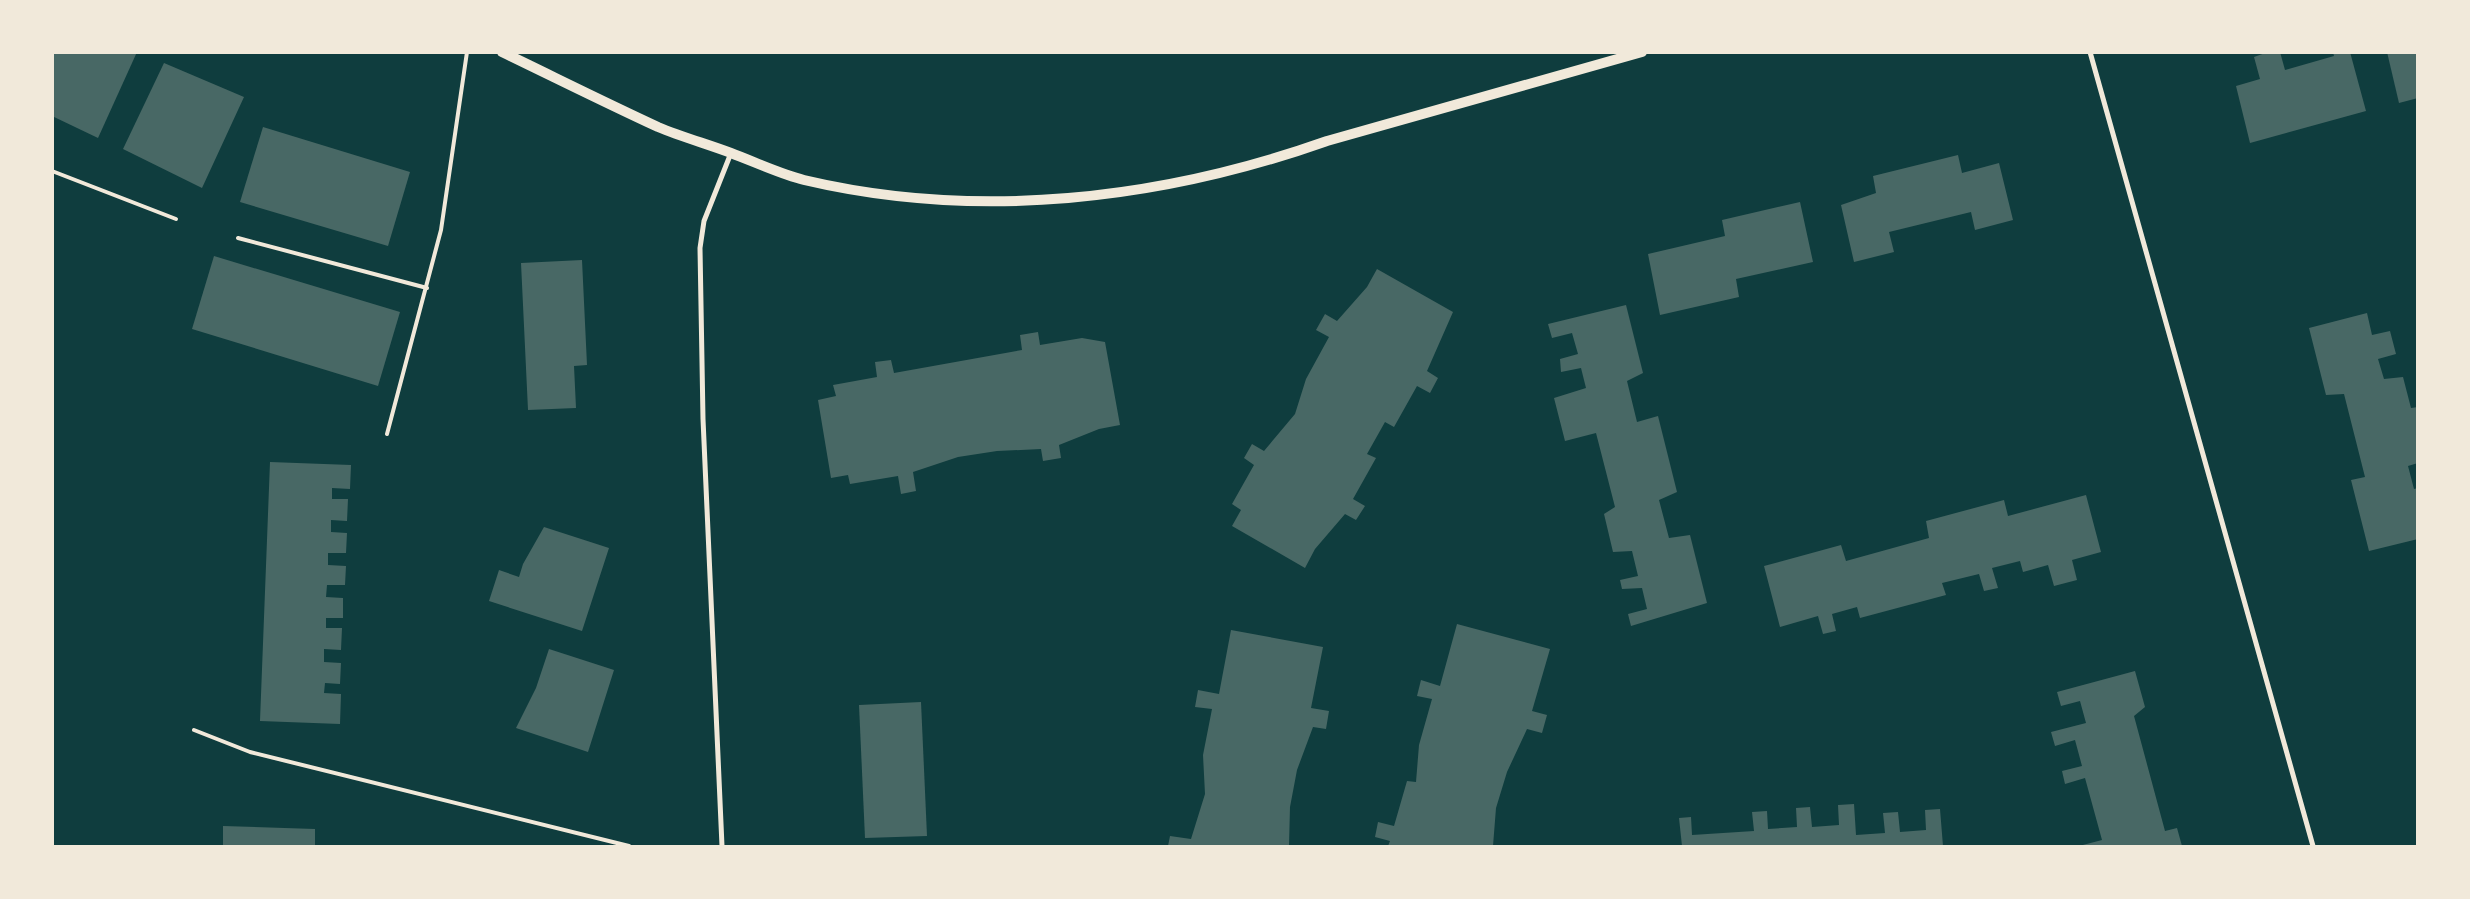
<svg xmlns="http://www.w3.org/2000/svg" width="2470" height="899" viewBox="0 0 2470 899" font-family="'Varela Round',sans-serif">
  <rect width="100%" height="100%" fill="#0f3d3e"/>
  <g fill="#486865">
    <path d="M52,52H137L98,138L52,116Z"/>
    <path d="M2268,52H2280L2285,70L2334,56L2333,52H2350L2366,111L2250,143L2236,86L2260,79L2254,57Z"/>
    <path d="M2387,52H2418V98L2399,103Z"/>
    <path d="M164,63L244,97L202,188L123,149Z"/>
    <path d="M263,127L410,172L388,246L240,202Z"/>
    <path d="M1958,155L1962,173L1999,163L2013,220L1975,230L1971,212L1889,232L1894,252L1854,262L1841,205L1876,193L1873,176Z"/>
    <path d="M1800,202L1813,262L1736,279L1739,297L1660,315L1648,254L1725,236L1722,220Z"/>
    <path d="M214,256L400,312L378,386L192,329Z"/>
    <path d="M582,260L587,365L574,366L576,408L528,410L521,263Z"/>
    <path d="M1377,269L1453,312L1427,371L1438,378L1430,393L1417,386L1394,427L1385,422L1367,454L1376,458L1353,499L1365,506L1356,520L1345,514L1315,549L1305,568L1232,526L1241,510L1232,504L1254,465L1244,458L1252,444L1264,451L1295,414L1306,379L1329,337L1316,330L1325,314L1337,321L1367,287Z"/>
    <path d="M1626,305L1643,373L1627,381L1637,422L1658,416L1677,492L1659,500L1669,538L1690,535L1707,603L1631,626L1628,614L1647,609L1642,588L1622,589L1620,580L1638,576L1632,551L1613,552L1604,514L1615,507L1596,433L1565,441L1554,398L1586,388L1581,368L1561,372L1560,359L1578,354L1572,333L1552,338L1548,324Z"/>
    <path d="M2367,313L2372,335L2390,331L2396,354L2378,359L2384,379L2403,377L2411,408L2418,407V463L2408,466L2414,489L2418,488V539L2369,551L2351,480L2365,477L2344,394L2326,395L2309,328Z"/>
    <path d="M1038,332L1040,345L1082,338L1105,342L1120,425L1099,429L1059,445L1061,458L1043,461L1041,449L997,451L958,457L913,472L916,491L901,494L898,476L850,484L848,475L831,478L818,400L836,396L833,385L877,377L875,362L891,360L894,373L1022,350L1020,335Z"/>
    <path d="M270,462L351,465L350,489L332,488V499H348L347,521L331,520V532L347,533L346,553H328V565L346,566L345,585H327L326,597L343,598V618H326V628H342L341,650L324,649V662L341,663L340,684L325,683L324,693L341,694L340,724L260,721Z"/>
    <path d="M2086,495L2101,552L2072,560L2077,580L2054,586L2048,565L2023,572L2020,561L1992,568L1998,588L1984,591L1979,574L1942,583L1946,595L1860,618L1857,607L1832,614L1836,631L1823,634L1818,616L1780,627L1764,566L1841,545L1846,561L1929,538L1926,521L2004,500L2008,516Z"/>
    <path d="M544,527L609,548L582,631L489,601L499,570L519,577L523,564Z"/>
    <path d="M1457,624L1550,649L1532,711L1547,715L1542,733L1527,729L1507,772L1496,808L1493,846H1388L1390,841L1375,837L1378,822L1394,826L1407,781L1416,782L1419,745L1432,699L1417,696L1421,680L1440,686Z"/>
    <path d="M1231,630L1323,647L1311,708L1329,711L1326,729L1313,727L1297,770L1290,807L1289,846H1168L1170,836L1191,839L1205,794L1203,755L1212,709L1195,707L1198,690L1219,694Z"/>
    <path d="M549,649L614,670L588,752L516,728L536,688Z"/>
    <path d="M2135,671L2145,707L2134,716L2165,831L2177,828L2182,846H2079L2102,840L2085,778L2065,784L2062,771L2082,766L2075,740L2055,746L2051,732L2086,723L2080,701L2061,706L2057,692Z"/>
    <path d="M921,702L927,836L865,838L859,705Z"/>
    <path d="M1854,804L1856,835L1885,833L1883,813L1898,812L1900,832L1926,830L1925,810L1940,809L1943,846H1682L1679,818L1691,817L1692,835L1754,831L1752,812L1767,811L1768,829L1797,827L1796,808L1810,807L1812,827L1839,825L1838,805Z"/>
    <path d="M223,826L315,829V846H223Z"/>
  </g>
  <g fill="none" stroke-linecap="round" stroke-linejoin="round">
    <g stroke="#f1e9da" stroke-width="4">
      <path d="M52,171L176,219"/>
      <path d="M238,238L427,288"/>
      <path d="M387,434L441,230L467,52"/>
      <path d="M194,730L250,752L629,846"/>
    </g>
    <g stroke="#f1e9da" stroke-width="5">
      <path d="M2090,52L2313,846"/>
      <path d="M722,846L703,419L700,248L704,221L731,153"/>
    </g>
    <path stroke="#f1e9da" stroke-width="10" d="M502,52C554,77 606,103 658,127C682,137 707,144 731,153C755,162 780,174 804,180C978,221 1160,200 1327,141L1642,52"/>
  </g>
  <rect width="2470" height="899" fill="none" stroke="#f1e9da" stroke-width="108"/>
</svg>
